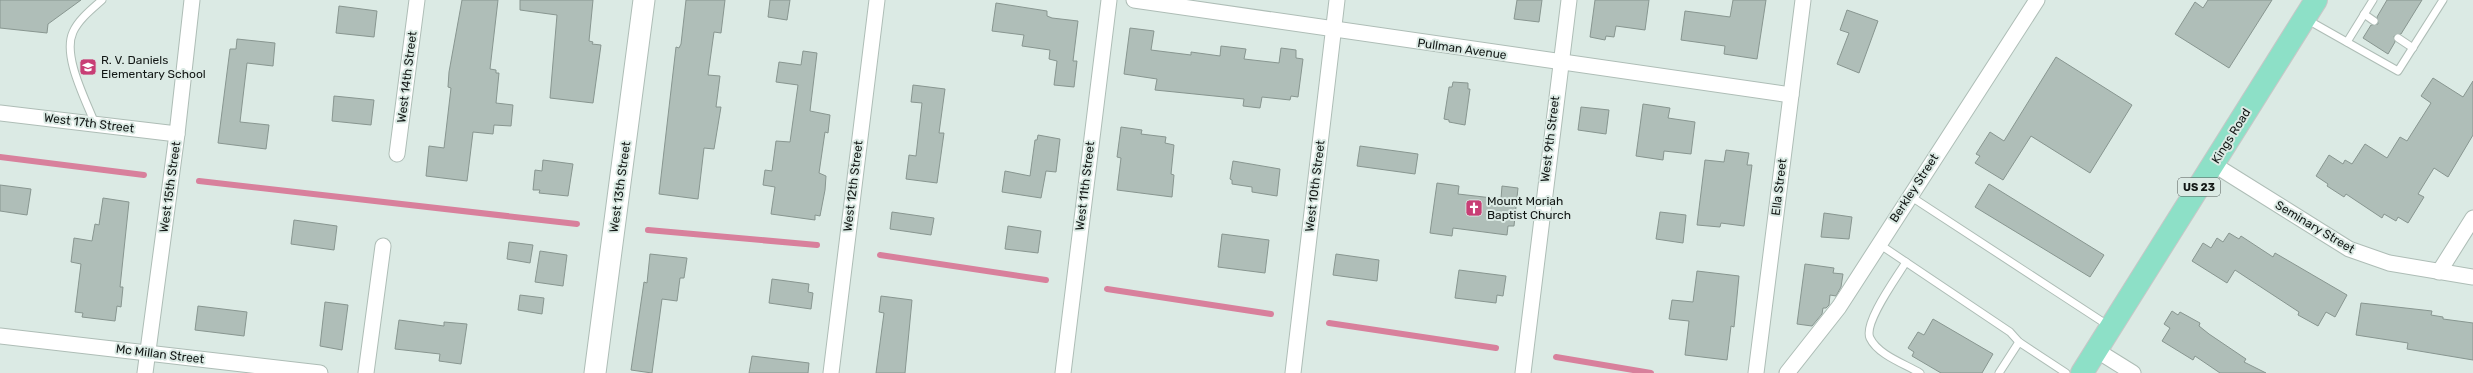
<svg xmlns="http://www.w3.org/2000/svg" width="2473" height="373" viewBox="0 0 2473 373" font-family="Rubik,sans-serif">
  <rect width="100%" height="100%" fill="#dbeae4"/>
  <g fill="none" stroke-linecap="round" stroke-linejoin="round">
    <g stroke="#d8809c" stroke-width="6">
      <path d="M0,157L144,175"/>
      <path d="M199,181L577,224"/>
      <path d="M648,230L817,245"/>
      <path d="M880,255L1046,280"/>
      <path d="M1107,289L1271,314"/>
      <path d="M1329,323L1496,348"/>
      <path d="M1556,357L1651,373"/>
    </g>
  </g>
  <g fill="#afbeb8" stroke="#889690">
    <path d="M0,0H81L48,24L47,33L0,28Z"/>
    <path d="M462,0H498L490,69L496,70V73H499L496,103L513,105L511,126L494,125L493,134L473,132L467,181L426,176L429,146L444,148L451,88L448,87L449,72Z"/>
    <path d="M520,0H593L589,41L593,42L592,44L601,45L593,103L550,98L557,15L520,10Z"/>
    <path d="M686,0H725L721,33L714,32L708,75L720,76L716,107H721L714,149L704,148L698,199L659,194L676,47L679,48L681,44Z"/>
    <path d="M770,0H790L787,20L768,17Z"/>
    <path d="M1517,0H1542L1539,22L1514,19Z"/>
    <path d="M1595,0H1649L1645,30L1616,26L1614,37L1606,36L1605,40L1590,37Z"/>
    <path d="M1733,0H1766L1757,59L1724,54L1725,46L1681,40L1685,11L1730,17Z"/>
    <path d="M2208,0H2272L2229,68L2175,34L2195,2L2203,8Z"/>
    <path d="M2387,0H2422L2401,34L2394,36L2395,42L2388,54L2363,38L2371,25L2378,24L2377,17Z"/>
    <path d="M996,3L1047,11V16L1052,18L1078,21L1073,61H1077L1074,87L1054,85L1057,61L1049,59L1050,50L1022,46L1024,35L992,31Z"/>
    <path d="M339,6L377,11L374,37L336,33Z"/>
    <path d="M1847,10L1878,21L1859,73L1837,64L1849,33L1840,30Z"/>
    <path d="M1130,28L1154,31L1151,50L1191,55V52L1220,56L1221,46L1246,49L1244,59L1279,63L1281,48L1296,50V58L1303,59L1298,97L1291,96L1290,100L1262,97L1260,108L1243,106L1244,99L1155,90L1157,79L1124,74Z"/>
    <path d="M237,39L275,43L273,66L247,63L240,122L269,125L266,149L218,143L230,49H236Z"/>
    <path d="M803,51L817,53L810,111L830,115L828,133L825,132L819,173L826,176L825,190L820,216L815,215V220L771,214L775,187L763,185L765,170L772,171L776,141L790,142L798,85L776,82L779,62L801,65Z"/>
    <path d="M2056,57L2132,105L2090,173L2031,136L2003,180L1975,163L1980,156L1976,154L1990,132L2004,141Z"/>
    <path d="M2433,78L2463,97L2473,81V135L2448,177L2434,168L2418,194L2424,197L2408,223L2398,217L2396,221L2384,214L2382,218L2346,194L2344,197L2327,186L2328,184L2316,176L2329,155L2343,164L2345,160L2352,164L2365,144L2387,158L2400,137L2407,141L2431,103L2421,96Z"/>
    <path d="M1453,82L1468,83V89H1470L1465,125L1449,122V120L1444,119L1449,87H1452Z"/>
    <path d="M913,85L945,89L939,133H944L937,183L906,179L909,155L916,156L922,103L911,102Z"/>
    <path d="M334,96L374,100L371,125L332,121Z"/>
    <path d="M1643,104L1670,108L1668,118L1695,122L1691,154L1664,151L1663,160L1636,156Z"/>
    <path d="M1581,107L1609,110L1606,134L1578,130Z"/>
    <path d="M1121,127L1142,130L1141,134L1166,137L1165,143L1174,145L1171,174L1174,175L1172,197L1117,190L1121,158L1117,157Z"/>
    <path d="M1038,135L1060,139L1056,172L1046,171L1041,198L1002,192L1005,171L1030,176L1035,140H1037Z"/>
    <path d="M1360,146L1418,154L1415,174L1357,166Z"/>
    <path d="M1726,150L1749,153L1747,165H1752L1744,226L1721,223L1720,227L1697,225L1705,160L1724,162Z"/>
    <path d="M543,160L573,164L568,196L539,193L540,190H533L535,170L542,171Z"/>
    <path d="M1233,161L1280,169L1277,196L1252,192V187L1232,184V180L1230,179Z"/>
    <path d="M1437,183L1459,186L1458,194L1501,199L1502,186L1518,188L1514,226H1508L1507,235L1453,228L1452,236L1430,233Z"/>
    <path d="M1989,184L2104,255L2090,277L1975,207Z"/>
    <path d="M0,185L31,189L27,215L0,211Z"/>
    <path d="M103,198L129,202L120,287H123L121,307L117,306L115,321L82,317L83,313L75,312L81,264L71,262L74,238L92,241L95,224L99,225Z"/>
    <path d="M892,212L934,218L931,235L890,229Z"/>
    <path d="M1660,212L1686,215L1683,243L1656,239Z"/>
    <path d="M1824,213L1852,217L1849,239L1821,237Z"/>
    <path d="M294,220L337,226L334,250L291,244Z"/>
    <path d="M1008,226L1041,231L1038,253L1005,249Z"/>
    <path d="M2229,233L2239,239L2241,236L2273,257L2275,253L2347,295L2335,317L2326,312L2318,326L2298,315L2299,312L2235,270L2227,283L2192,261L2203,243L2211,248L2217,238L2223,242Z"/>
    <path d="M1222,234L1269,240L1265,273L1218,267Z"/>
    <path d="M509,242L533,245L530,263L507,259Z"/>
    <path d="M540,251L567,255L563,286L535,282Z"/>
    <path d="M650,254L687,258L684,278H680L677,301L662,299L652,373L631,370L644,282L647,283Z"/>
    <path d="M1336,254L1379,260L1377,281L1333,275Z"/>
    <path d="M1805,264L1834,268L1833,273L1843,274L1841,287L1836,296L1830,295L1829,305L1826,308H1823L1822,314L1812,326L1797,324Z"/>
    <path d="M1459,270L1506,276L1503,296L1497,295L1496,303L1455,298Z"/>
    <path d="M1697,271L1739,276L1734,327L1731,326L1727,360L1685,355L1689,321L1669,319L1672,300L1693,302Z"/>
    <path d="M772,279L809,284L808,292L813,293L811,309L769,303Z"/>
    <path d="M520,295L544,298L542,314L518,310Z"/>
    <path d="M881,296L912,300L905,373H876L884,313L879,312Z"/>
    <path d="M325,302L348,305L342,350L320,346Z"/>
    <path d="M2361,303L2432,311L2431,315L2443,317V319L2473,323V360L2407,349L2408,343L2356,335Z"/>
    <path d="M198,306L247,312L244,336L195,330Z"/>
    <path d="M2172,311L2178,315L2180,312L2200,323L2199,326L2209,334L2246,359L2244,362L2266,373H2220L2195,356L2193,360L2162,341L2170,328L2164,324Z"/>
    <path d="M1933,319L1993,354L1982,373H1941L1912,356L1914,352L1908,348L1918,332L1924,335Z"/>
    <path d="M399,320L444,326V322L467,324L461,364L439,361L440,354L395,349Z"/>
    <path d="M752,356L809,363L808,373H749Z"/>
  </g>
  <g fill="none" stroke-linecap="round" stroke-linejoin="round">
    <g stroke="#aebdb6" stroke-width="9">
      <g id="lane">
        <path d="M2364,14L2374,21"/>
        <path d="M2306,19L2398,71L2443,0"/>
        <path d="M2398,38L2413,48"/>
        <path d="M2347,42L2373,0"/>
        <path d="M95,124C86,100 62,56 73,32C79,19 92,9 102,0"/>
        <path d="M1910,196L2109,326"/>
        <path d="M1879,244L2010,332L2019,342L2066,373"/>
        <path d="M1906,262C1897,277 1863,323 1870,338C1878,355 1905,364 1920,373"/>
        <path d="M1999,373L2019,342"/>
      </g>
    </g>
    <g stroke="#aebdb6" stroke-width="17">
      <g id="street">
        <path d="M1134,0L1791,95"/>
        <path d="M0,113L177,134"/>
        <path d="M397,154L417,0"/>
        <path d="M2213,164L2349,249L2389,263L2473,277"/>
        <path d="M2439,272L2473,218"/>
        <path d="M0,336L320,373"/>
        <path d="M2096,350L2133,373"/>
        <path d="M145,373L177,134L192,0"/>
        <path d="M366,373L383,246"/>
        <path d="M831,373L877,0"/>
        <path d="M1063,373L1109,0"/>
        <path d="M1293,373L1337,0"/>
        <path d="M1523,373L1569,0"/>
        <path d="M1756,373L1803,0"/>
        <path d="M1787,373L1839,307L2037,0"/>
      </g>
    </g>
    <g stroke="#aebdb6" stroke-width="23">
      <path id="secondary" d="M595,373L644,0"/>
    </g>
    <g stroke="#c6c7c7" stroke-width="24">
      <path id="primary" d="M2082,373L2316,0"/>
    </g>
    <use href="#lane" stroke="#fff" stroke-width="7"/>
    <use href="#street" stroke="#fff" stroke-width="15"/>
    <use href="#secondary" stroke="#fff" stroke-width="21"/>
    <use href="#primary" stroke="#8de0c7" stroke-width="22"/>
  </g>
  <defs>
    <g id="school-square" transform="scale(0.9)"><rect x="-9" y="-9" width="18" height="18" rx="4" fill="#c83e75" stroke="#dbeae4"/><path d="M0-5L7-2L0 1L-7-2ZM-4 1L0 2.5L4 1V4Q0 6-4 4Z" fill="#fff"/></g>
    <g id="church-square" transform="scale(0.9)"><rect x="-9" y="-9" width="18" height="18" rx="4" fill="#c83e75" stroke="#dbeae4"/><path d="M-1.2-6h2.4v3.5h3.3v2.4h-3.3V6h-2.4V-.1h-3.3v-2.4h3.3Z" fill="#fff"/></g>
  </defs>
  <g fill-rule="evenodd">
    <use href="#school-square" x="88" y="67"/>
    <use href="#church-square" x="1474" y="208"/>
  </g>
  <g text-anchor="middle" stroke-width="4" stroke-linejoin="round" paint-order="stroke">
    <rect fill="#dbeae4" stroke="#4e5653" stroke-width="1" x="2178" y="178" width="42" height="18" rx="3"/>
    <g font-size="11" font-weight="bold" fill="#121715">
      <text x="2199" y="191">US 23</text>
    </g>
    <g font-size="12" fill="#121715" stroke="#dbeae4">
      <text transform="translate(1462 49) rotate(8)" y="4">Pullman Avenue</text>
      <text transform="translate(407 77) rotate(-83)" y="4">West 14th Street</text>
      <text transform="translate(89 123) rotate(7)" y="4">West 17th Street</text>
      <text transform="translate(2231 136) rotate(-58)" y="4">Kings Road</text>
      <text transform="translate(1550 139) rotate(-83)" y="4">West 9th Street</text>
      <text transform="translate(853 186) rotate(-83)" y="4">West 12th Street</text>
      <text transform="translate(1085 186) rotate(-83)" y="4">West 11th Street</text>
      <text transform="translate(1315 186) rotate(-83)" y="4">West 10th Street</text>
      <text transform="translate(170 187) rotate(-82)" y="4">West 15th Street</text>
      <text transform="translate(620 187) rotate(-82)" y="4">West 13th Street</text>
      <text transform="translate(1779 187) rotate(-83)" y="4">Ella Street</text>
      <text transform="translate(1914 188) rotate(-57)" y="4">Berkley Street</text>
      <text transform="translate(2315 227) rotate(31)" y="4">Seminary Street</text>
      <text transform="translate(160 354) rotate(7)" y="4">Mc Millan Street</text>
    </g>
    <g font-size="12" fill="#121715" stroke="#dbeae4" text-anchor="start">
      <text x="101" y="64">R. V. Daniels<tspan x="101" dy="14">Elementary School</tspan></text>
      <text x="1487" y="205">Mount Moriah<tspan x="1487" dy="14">Baptist Church</tspan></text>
    </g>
  </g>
</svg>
